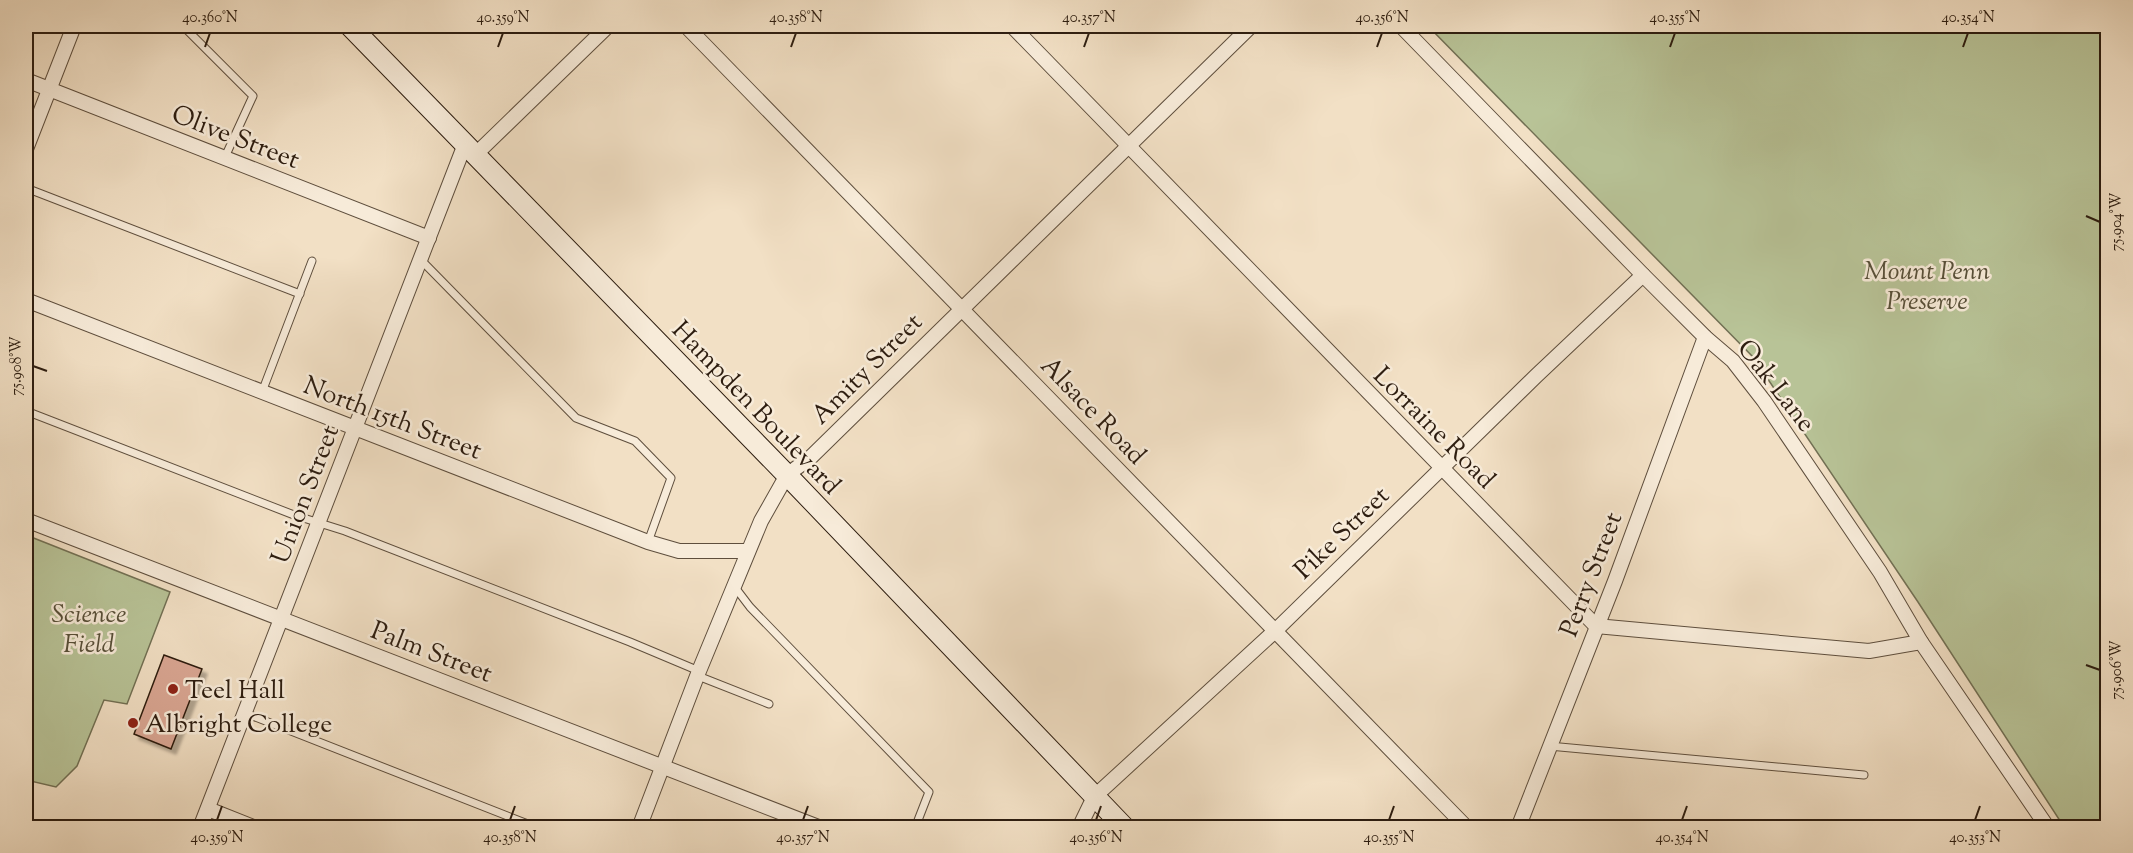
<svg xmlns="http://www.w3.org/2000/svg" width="2133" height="853" viewBox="0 0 2133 853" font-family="'Sorts Mill Goudy',serif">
  <defs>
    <filter id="shadow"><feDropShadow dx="5" dy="5" stdDeviation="1.5" flood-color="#0004"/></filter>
  </defs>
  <rect width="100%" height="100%" fill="#f2e0c5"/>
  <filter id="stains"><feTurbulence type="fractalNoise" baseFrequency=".00333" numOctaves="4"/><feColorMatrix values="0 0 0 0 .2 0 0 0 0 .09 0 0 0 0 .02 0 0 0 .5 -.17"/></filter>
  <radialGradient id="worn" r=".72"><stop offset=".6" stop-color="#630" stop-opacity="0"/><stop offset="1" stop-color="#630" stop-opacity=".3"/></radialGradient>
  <g fill="#b8c397" stroke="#727054" stroke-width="1.5">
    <path d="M1428,26H2107V827H2064L1918,602L1753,357Z"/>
    <path d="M26,535L170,592L127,704L104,700L77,766L56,787L26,780Z"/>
  </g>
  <path fill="#daa794" stroke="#2d1d10" stroke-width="1.5" filter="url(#shadow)" d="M164,655L202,669L171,749L134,734Z"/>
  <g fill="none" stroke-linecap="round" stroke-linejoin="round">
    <g stroke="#5e4e3d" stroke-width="9">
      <g id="service">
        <path d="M183,26L253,96L225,157"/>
        <path d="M26,188L300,294"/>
        <path d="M421,260L576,418L635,441L671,478L648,542"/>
        <path d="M262,392L312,261"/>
        <path d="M26,411L294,515L345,531L630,642L699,671"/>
        <path d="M734,586L750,607L929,792L915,828"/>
        <path d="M698,676L769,704"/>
        <path d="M245,713L538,828"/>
        <path d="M1549,746L1864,775"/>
      </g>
    </g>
    <g stroke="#5e4e3d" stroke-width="16">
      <g id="minor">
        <path d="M686,26L1467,828"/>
        <path d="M1012,26L1596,626L1869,651L1921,642"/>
        <path d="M1401,26L1643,275L1705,337L1733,361L1764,401L1880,572L1921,642L2048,828"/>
        <path d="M26,80L429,238"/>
        <path d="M26,149L74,26"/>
        <path d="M475,155L608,26"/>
        <path d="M26,300L648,542L679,551H748"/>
        <path d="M26,520L821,828"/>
        <path d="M208,809L256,828"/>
        <path d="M200,828L465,144"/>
        <path d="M639,828L699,671L761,521L787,475L811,457L1251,26"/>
        <path d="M1079,828L1094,797L1275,631L1536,376L1643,275"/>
        <path d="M1518,828L1615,581L1705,337"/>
      </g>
    </g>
    <g stroke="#2d1d10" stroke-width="22">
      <path id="secondary" d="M350,26L787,475L1125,828"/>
    </g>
    <use href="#service" stroke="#f7ebd9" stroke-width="7"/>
    <use href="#minor" stroke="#f7ebd9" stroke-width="14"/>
    <use href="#secondary" stroke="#f7ebd9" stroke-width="20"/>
  </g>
  <path fill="none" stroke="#2d1d10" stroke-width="2" d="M205,47L210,33M498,47L503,33M791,47L796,33M1084,47L1089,33M1377,47L1382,33M1670,47L1675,33M1963,47L1968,33M2086,216L2100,222M33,366L47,371M2086,665L2100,670M217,820L222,806M510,820L515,806M803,820L808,806M1096,820L1101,806M1389,820L1394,806M1682,820L1687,806M1975,820L1980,806"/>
  <g fill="#8f2418" stroke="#f7ebd9" stroke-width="2">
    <circle cx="173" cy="689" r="6"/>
    <circle cx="133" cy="723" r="6"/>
  </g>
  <g text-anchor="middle" stroke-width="5" stroke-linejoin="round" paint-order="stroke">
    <g font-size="26" fill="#2d1d10" stroke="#f7ebd9">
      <text transform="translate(236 136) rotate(21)" y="9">Olive Street</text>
      <text transform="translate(866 368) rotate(-45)" y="9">Amity Street</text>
      <text transform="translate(1777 385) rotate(52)" y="9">Oak Lane</text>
      <text transform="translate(757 407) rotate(46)" y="9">Hampden Boulevard</text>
      <text transform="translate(1094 410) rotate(46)" y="9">Alsace Road</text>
      <text transform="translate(393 417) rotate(21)" y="9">North 15th Street</text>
      <text transform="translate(1435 427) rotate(45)" y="9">Lorraine Road</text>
      <text transform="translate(304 494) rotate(-69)" y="9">Union Street</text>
      <text transform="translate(1341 532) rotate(-44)" y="9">Pike Street</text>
      <text transform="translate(1590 574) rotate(-69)" y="9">Perry Street</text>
      <text transform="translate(432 651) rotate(21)" y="9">Palm Street</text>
    </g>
    <g font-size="26" font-style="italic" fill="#574f38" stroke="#f7ebd9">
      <text x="1927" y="279">Mount Penn<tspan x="1927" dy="30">Preserve</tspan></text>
      <text x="89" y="622">Science<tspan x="89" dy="30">Field</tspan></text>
    </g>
    <g font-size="26" fill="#2d1d10" stroke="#f7ebd9" text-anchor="start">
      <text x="185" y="698">Teel Hall</text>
      <text x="145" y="732">Albright College</text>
    </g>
  </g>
  <rect width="2133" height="853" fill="none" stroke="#f2e0c5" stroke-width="66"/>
  <rect x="33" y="33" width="2067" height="787" fill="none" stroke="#2d1d10" stroke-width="2"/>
  <g font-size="15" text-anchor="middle" fill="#2d1d10">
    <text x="210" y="22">40.360°N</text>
    <text x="503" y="22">40.359°N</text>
    <text x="796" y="22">40.358°N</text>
    <text x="1089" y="22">40.357°N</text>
    <text x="1382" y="22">40.356°N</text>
    <text x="1675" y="22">40.355°N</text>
    <text x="1968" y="22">40.354°N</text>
    <text transform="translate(2116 222) rotate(-90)" y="5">75.904°W</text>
    <text transform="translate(16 366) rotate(-90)" y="5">75.908°W</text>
    <text transform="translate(2116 670) rotate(-90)" y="5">75.906°W</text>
    <text x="217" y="842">40.359°N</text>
    <text x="510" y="842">40.358°N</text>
    <text x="803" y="842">40.357°N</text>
    <text x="1096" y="842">40.356°N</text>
    <text x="1389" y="842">40.355°N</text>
    <text x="1682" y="842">40.354°N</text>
    <text x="1975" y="842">40.353°N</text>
  </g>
  <rect width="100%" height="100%" filter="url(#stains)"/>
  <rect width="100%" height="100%" fill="url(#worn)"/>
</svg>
